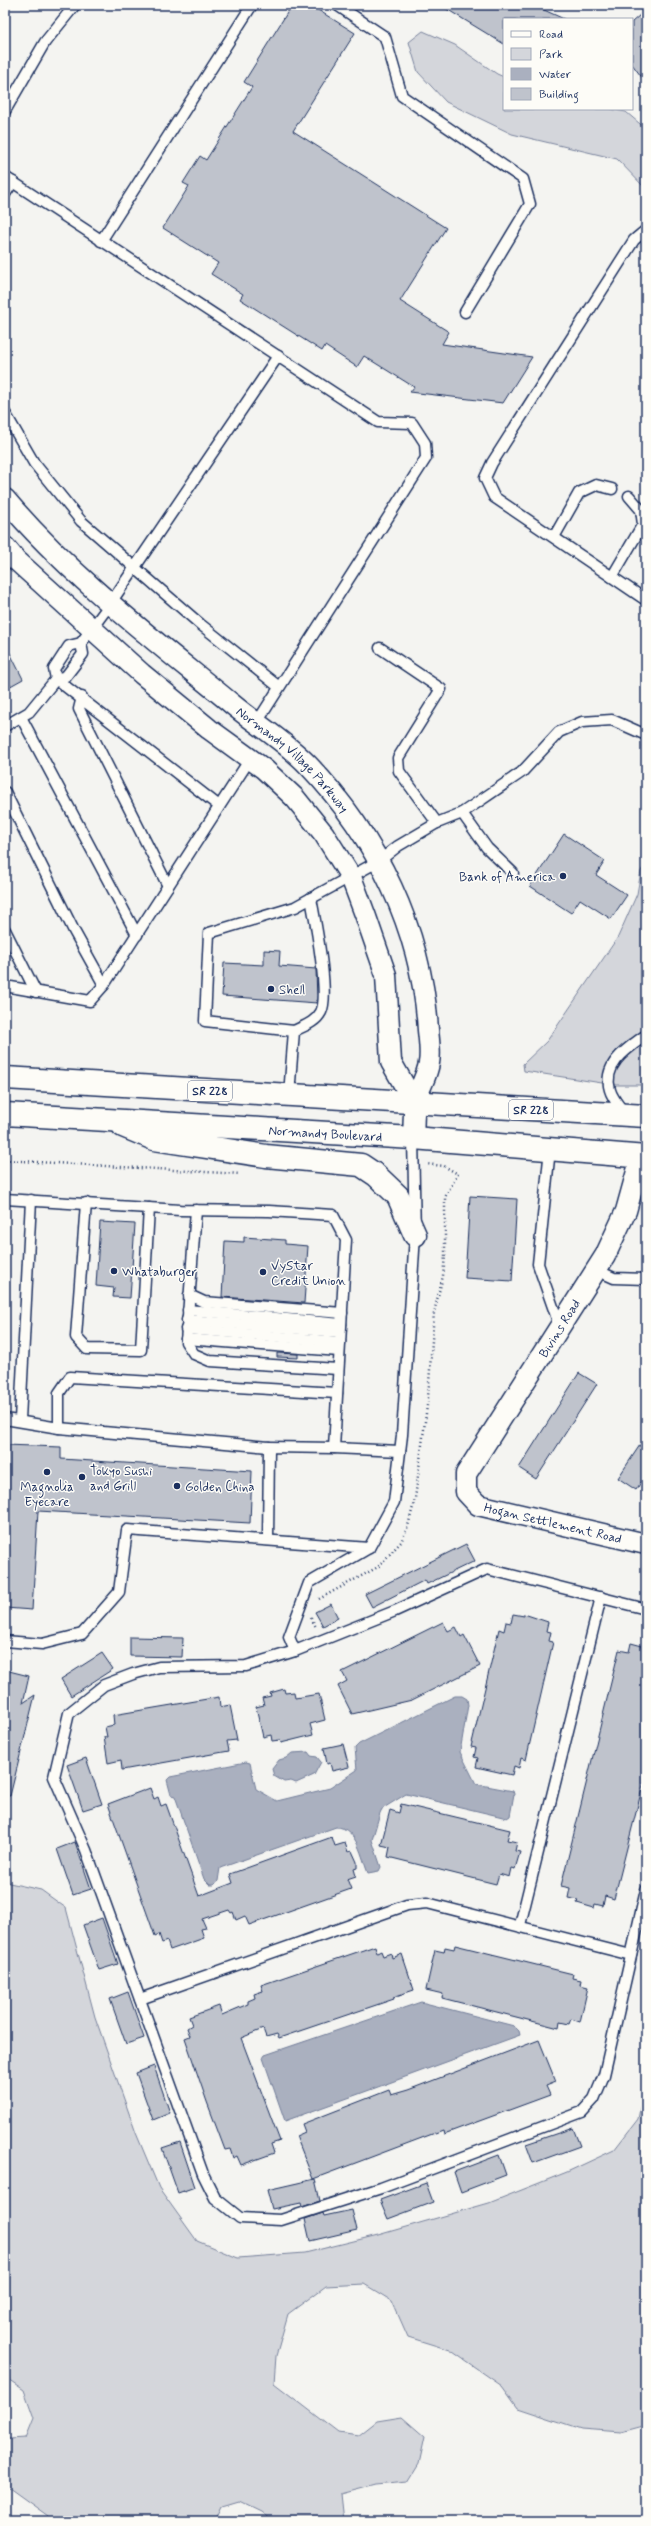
<svg xmlns="http://www.w3.org/2000/svg" width="651" height="2526" viewBox="0 0 651 2526" font-family="Mynerve,sans-serif">
  <rect width="100%" height="100%" fill="#f4f4f1"/>
  <filter id="ink" filterUnits="userSpaceOnUse"><feTurbulence type="fractalNoise" baseFrequency=".025" numOctaves="2"/><feDisplacementMap in="SourceGraphic" scale="8" xChannelSelector="R" yChannelSelector="G"/><feConvolveMatrix kernelMatrix="1 2 1 2 8 2 1 2 1" color-interpolation-filters="sRGB"/></filter>
  <g filter="url(#ink)">
    <g fill="#d4d6db" stroke="#78829c">
      <path d="M423,31L455,45L497,74L504,77V109H610L626,112L646,129V189L617,159L512,134L446,102L418,72L409,42Z"/>
      <path d="M646,864V1085H615L524,1071L523,1064L547,1041L618,937L637,894L641,871Z"/>
      <path d="M5,1882L41,1890L66,1908L95,2017L136,2133L159,2188L197,2241L238,2258L305,2253L378,2235L489,2203L567,2172L614,2150L638,2119L646,2078V2425L620,2432L581,2429L518,2408L502,2386L450,2350L408,2337L392,2301L364,2284L326,2286L288,2314L276,2356L274,2383L339,2433L358,2436L377,2421L402,2417L425,2437L419,2464L408,2482L375,2485L341,2494L344,2521H273L262,2512L239,2501L222,2506L215,2521H55L5,2485V2435L9,2439L26,2438L34,2418L24,2390L5,2377Z"/>
    </g>
    <g fill="#aab0bf" stroke="#717c98">
      <path d="M455,1696H462L467,1699L468,1705L460,1752L476,1784L513,1791L514,1794L510,1816L507,1818L406,1794L382,1809L380,1813L372,1840L381,1867L379,1871L368,1873C362,1859 357,1827 336,1827L220,1868L218,1881L214,1885H210L204,1879L175,1796L171,1795L167,1780L170,1777L246,1762L250,1763L256,1789L277,1801L330,1788L357,1770L355,1748L359,1744Z"/>
      <path d="M308,1752L311,1756L317,1757L321,1762L314,1775L296,1783L291,1781L284,1782L274,1776L272,1769L279,1760L286,1758L292,1753Z"/>
      <path d="M421,2002L514,2026L519,2031L520,2035L285,2121L263,2058L265,2055Z"/>
    </g>
    <g fill="#bfc3cc" stroke="#1b2f5e">
      <path d="M292,5H310L355,33L293,131L446,228L400,301L449,332L442,344L532,357L503,403L410,392L414,387L364,356L357,367L325,346L322,351L240,299L243,294L211,274L218,263L163,228L189,186L183,183L200,156L206,160L252,87L244,82Z"/>
      <path d="M440,5H533L564,19H504V44Z"/>
      <path d="M640,15L646,23V83L632,64V22Z"/>
      <path d="M5,643L23,679L5,689Z"/>
      <path d="M564,834L605,861L596,875L627,895L611,919L580,899L571,913L530,886Z"/>
      <path d="M264,950L280,951L279,966L316,969L317,1003L222,996L224,963L264,965Z"/>
      <path d="M470,1196L517,1199L512,1281L465,1278Z"/>
      <path d="M100,1222L135,1224L130,1298L113,1297L114,1288L96,1286Z"/>
      <path d="M244,1237L285,1240V1244L308,1246L304,1303L222,1297L225,1241L244,1242Z"/>
      <path d="M277,1353L298,1354V1358L277,1357Z"/>
      <path d="M579,1373L597,1384L536,1479L519,1468Z"/>
      <path d="M646,1436V1475L636,1490L618,1478Z"/>
      <path d="M5,1445L61,1447V1459L252,1471L250,1523L38,1511L32,1610L5,1608Z"/>
      <path d="M466,1544L475,1561L427,1584L425,1580L372,1607L365,1594Z"/>
      <path d="M331,1604L338,1618L323,1626L315,1612Z"/>
      <path d="M513,1614L524,1616V1614L548,1622L546,1631L551,1632L549,1641L553,1642L526,1760L521,1758L519,1768L514,1766L512,1775L476,1767L478,1758L474,1757L476,1748L471,1747L499,1629L504,1631L506,1622L511,1623Z"/>
      <path d="M443,1622L448,1631L456,1627L461,1637L464,1635L480,1666L412,1700L352,1714L338,1686L347,1681L342,1672Z"/>
      <path d="M130,1637L183,1638L182,1657L130,1656Z"/>
      <path d="M631,1643L646,1647V1773L614,1899L605,1896L603,1906L595,1904L594,1908L577,1903L578,1900L568,1898L570,1888L561,1886L619,1650L629,1652Z"/>
      <path d="M102,1653L113,1669L71,1696L61,1679Z"/>
      <path d="M5,1670L29,1676L23,1703L35,1695L10,1796L5,1795Z"/>
      <path d="M284,1689L285,1693L294,1692L295,1698L319,1694L325,1720L310,1724L313,1735L281,1743L280,1740L272,1741L271,1735L263,1737L256,1707L264,1705L262,1698L271,1696L270,1693Z"/>
      <path d="M219,1697L220,1707L230,1705L237,1740L227,1741L229,1751L122,1770L121,1760L108,1763L104,1737H107L105,1727L114,1725L113,1715Z"/>
      <path d="M343,1744L349,1767L332,1771L330,1763L327,1764L324,1748Z"/>
      <path d="M86,1758L102,1804L83,1810L67,1765Z"/>
      <path d="M150,1788L154,1799L158,1797L161,1806L166,1804L199,1896L233,1883L230,1874L332,1837L335,1846L345,1843L348,1852L352,1851L357,1862V1868L354,1869L356,1876L347,1879L351,1889L249,1925L245,1916L236,1920L233,1912L231,1913L229,1910L202,1919L206,1928L201,1929L204,1938L170,1950L167,1941L162,1943L159,1934L155,1936L108,1804Z"/>
      <path d="M401,1804L510,1830L507,1840L517,1842L515,1851L520,1852L515,1869L511,1868L509,1877L499,1874L496,1884L388,1857L390,1847L381,1845L390,1810L399,1813Z"/>
      <path d="M75,1842L91,1889L73,1895L57,1849Z"/>
      <path d="M102,1918L118,1964L99,1970L83,1925Z"/>
      <path d="M455,1945L573,1974L572,1978L581,1980L580,1985L588,1987L580,2022L571,2019L569,2024L560,2022L559,2028L442,1998L443,1994L426,1990L435,1950L444,1952L445,1947L454,1949Z"/>
      <path d="M375,1946L377,1953L381,1951L383,1956L391,1953L392,1958L402,1954L414,1990L393,1997L394,1999L279,2038L277,2034L266,2037L263,2029L241,2038L280,2141L271,2144L274,2153L241,2165L237,2156L233,2158L230,2149L225,2150L207,2102L185,2038L190,2036L187,2028L192,2025L189,2017L219,2006L222,2015L248,2004V2001L255,1998L254,1994L263,1991L261,1985Z"/>
      <path d="M128,1992L144,2038L126,2044L110,1999Z"/>
      <path d="M539,2040L556,2082L546,2086L550,2095L444,2134L443,2130L313,2179L296,2136L305,2132L302,2124L389,2090L391,2095L408,2090Z"/>
      <path d="M154,2066L170,2113L153,2120L136,2073Z"/>
      <path d="M573,2128L580,2146L533,2163L526,2144Z"/>
      <path d="M180,2142L195,2187L178,2193L162,2148Z"/>
      <path d="M499,2155L506,2175L461,2192L454,2172Z"/>
      <path d="M315,2179L320,2201L302,2207L301,2203L272,2209L267,2190Z"/>
      <path d="M426,2183L433,2202L388,2219L380,2200Z"/>
      <path d="M352,2210L357,2230L310,2241L305,2219L323,2213L324,2216Z"/>
    </g>
    <g fill="none" stroke-linecap="round" stroke-linejoin="round">
      <g stroke="#1b2f5e" stroke-width="13">
        <g id="service">
          <path d="M337,5L385,37L402,96L523,179L530,204L465,312"/>
          <path d="M5,111L45,42L75,5"/>
          <path d="M5,177L378,422L412,423L425,443L426,458L256,724"/>
          <path d="M5,194L13,182"/>
          <path d="M646,230L634,240L492,463L485,478L494,497L646,600"/>
          <path d="M101,241L252,5"/>
          <path d="M5,413L34,463L81,521L200,624L279,687"/>
          <path d="M554,537L579,493L596,485L612,489"/>
          <path d="M612,577L643,524L641,510L629,496"/>
          <path d="M81,643L83,654L66,676L56,679L54,669L69,646L81,643L110,604L278,356"/>
          <path d="M380,648L441,689L398,758L399,771L437,823"/>
          <path d="M82,697L79,709L168,886"/>
          <path d="M21,717L137,935"/>
          <path d="M5,726L29,712L56,679L219,806"/>
          <path d="M5,792L74,931L104,985"/>
          <path d="M462,813L522,772L559,732L582,722L612,720L646,735"/>
          <path d="M5,930L36,992"/>
          <path d="M5,986L90,1001L104,985L250,759"/>
          <path d="M294,1031C304,1026 316,1022 321,1012C330,994 315,921 311,898"/>
          <path d="M289,1095L294,1031L205,1021L209,933L295,907L379,861L398,846L437,823L462,813L487,848L513,873"/>
          <path d="M625,1114C620,1107 612,1098 610,1090C602,1064 628,1048 646,1035"/>
          <path d="M550,1149L538,1264L560,1327"/>
          <path d="M5,1199L180,1210L269,1211L333,1215L346,1240L334,1448L400,1451"/>
          <path d="M86,1203L76,1337L87,1349L141,1350L149,1208"/>
          <path d="M196,1210L186,1342L194,1354L210,1361L338,1369"/>
          <path d="M596,1270L614,1278L646,1279"/>
          <path d="M189,1295L204,1302L342,1313"/>
          <path d="M188,1310L341,1324"/>
          <path d="M187,1320L340,1332"/>
          <path d="M186,1329L340,1342"/>
          <path d="M186,1339L339,1351"/>
          <path d="M5,1419L59,1428L269,1447"/>
          <path d="M20,1420L31,1200"/>
          <path d="M59,1428V1393L70,1377L337,1393"/>
          <path d="M268,1540L269,1447L334,1448"/>
          <path d="M646,1609L487,1569L395,1611L295,1651L246,1666L159,1667L133,1674L104,1685L69,1713L54,1777L86,1850L203,2174L215,2198L240,2218L281,2220L381,2188L582,2112L594,2099L604,2075L646,1890"/>
          <path d="M5,1641L42,1644L82,1634L119,1592L127,1530L369,1548"/>
          <path d="M295,1651L289,1637L309,1583L369,1548L394,1502L402,1435L415,1235L413,1138"/>
          <path d="M520,1925L601,1597"/>
          <path d="M140,1999L407,1905L427,1903L631,1955"/>
        </g>
      </g>
      <g stroke="#1b2f5e" stroke-width="23">
        <g id="minor">
          <path id="s1" d="M5,499C71,577 153,639 232,704C256,724 286,742 308,765C377,837 422,930 428,1030C429,1040 431,1053 429,1063C427,1077 417,1091 415,1105C413,1116 414,1127 413,1138"/>
          <path d="M5,547L16,560L142,674L209,729L264,769L295,798L324,834L351,877L366,917L386,975L391,1062L415,1104"/>
          <path id="s2" d="M641,1157L626,1211L605,1256L466,1474V1492L478,1505L646,1544"/>
        </g>
      </g>
      <g stroke="#1b2f5e" stroke-width="25">
        <g id="primary">
          <path d="M5,1078L646,1116"/>
          <path id="s3" d="M5,1114L413,1138L646,1157"/>
          <path d="M123,1126L154,1139L266,1156L361,1165L376,1175L398,1196L415,1235"/>
        </g>
      </g>
      <g stroke="#1b2f5e" stroke-width="2.5" stroke-dasharray="1 3" stroke-linecap="butt">
        <path d="M5,1160L240,1174"/>
        <path d="M319,1599L378,1567L401,1542L408,1526L415,1499L428,1398L434,1312L443,1276L445,1256V1197L458,1174L444,1166L426,1164"/>
        <path d="M311,1618L316,1627"/>
      </g>
      <use href="#service" stroke="#fdfcf7" stroke-width="10"/>
      <use href="#minor" stroke="#fdfcf7" stroke-width="20"/>
      <use href="#primary" stroke="#fdfcf7" stroke-width="22"/>
    </g>
  </g>
  <g fill="#1b2f5e" stroke="#fdfcf7" stroke-width="1.5">
    <circle cx="563" cy="876" r="4"/>
    <circle cx="271" cy="989" r="4"/>
    <circle cx="114" cy="1271" r="4"/>
    <circle cx="263" cy="1272" r="4"/>
    <circle cx="47" cy="1472" r="4"/>
    <circle cx="82" cy="1477" r="4"/>
    <circle cx="177" cy="1486" r="4"/>
  </g>
  <g text-anchor="middle" stroke-width="3" stroke-linejoin="round" paint-order="stroke">
    <g fill="#fdfcf7" stroke="#5f6c8c" stroke-width="1">
      <rect x="188" y="1081" width="44" height="20" rx="3"/>
      <rect x="509" y="1100" width="44" height="20" rx="3"/>
    </g>
    <g font-size="12" font-weight="bold" fill="#1b2f5e">
      <text x="210" y="1095">SR 228</text>
      <text x="531" y="1114">SR 228</text>
    </g>
    <g font-size="13" fill="#1b2f5e" stroke="#fdfcf7">
      <text dy="5" stroke="none"><textPath href="#s1" startOffset="389">Normandy Village Parkway</textPath></text>
      <text dy="5" stroke="none"><textPath href="#s3" startOffset="321">Normandy Boulevard</textPath></text>
      <text transform="translate(559 1328) rotate(-58)" y="5">Bivins Road</text>
      <text dy="5" stroke="none"><textPath href="#s2" startOffset="477">Hogan Settlement Road</textPath></text>
    </g>
    <g font-size="13" fill="#1b2f5e" stroke="#fdfcf7" text-anchor="start">
      <text x="555" y="881" text-anchor="end">Bank of America</text>
      <text x="279" y="994">Shell</text>
      <text x="271" y="1270">VyStar<tspan x="271" dy="15">Credit Union</tspan></text>
      <text x="122" y="1276">Whataburger</text>
      <text x="90" y="1475">Tokyo Sushi<tspan x="90" dy="15">and Grill</tspan></text>
      <text x="47" y="1491" text-anchor="middle">Magnolia<tspan x="47" dy="15">Eyecare</tspan></text>
      <text x="185" y="1491">Golden China</text>
    </g>
  </g>
  <rect width="651" height="2526" fill="none" stroke="#fdfcf7" stroke-width="20"/>
  <rect x="10" y="10" width="631" height="2506" fill="none" stroke="#1b2f5e" stroke-width="1.5" filter="url(#ink)"/>
  <rect x="503" y="18" width="130" height="92" fill="#fdfcf7" stroke="#a3aaba"/>
  <rect x="511" y="31" width="20" height="6" fill="#fdfcf7" stroke="#a3aaba"/>
  <text x="539" y="38" font-size="12" fill="#1b2f5e">Road</text>
  <rect x="511" y="48" width="20" height="12" fill="#d4d6db" stroke="#a3aaba"/>
  <text x="539" y="58" font-size="12" fill="#1b2f5e">Park</text>
  <rect x="511" y="68" width="20" height="12" fill="#aab0bf" stroke="#a3aaba"/>
  <text x="539" y="78" font-size="12" fill="#1b2f5e">Water</text>
  <rect x="511" y="88" width="20" height="12" fill="#bfc3cc" stroke="#a3aaba"/>
  <text x="539" y="98" font-size="12" fill="#1b2f5e">Building</text>
</svg>
